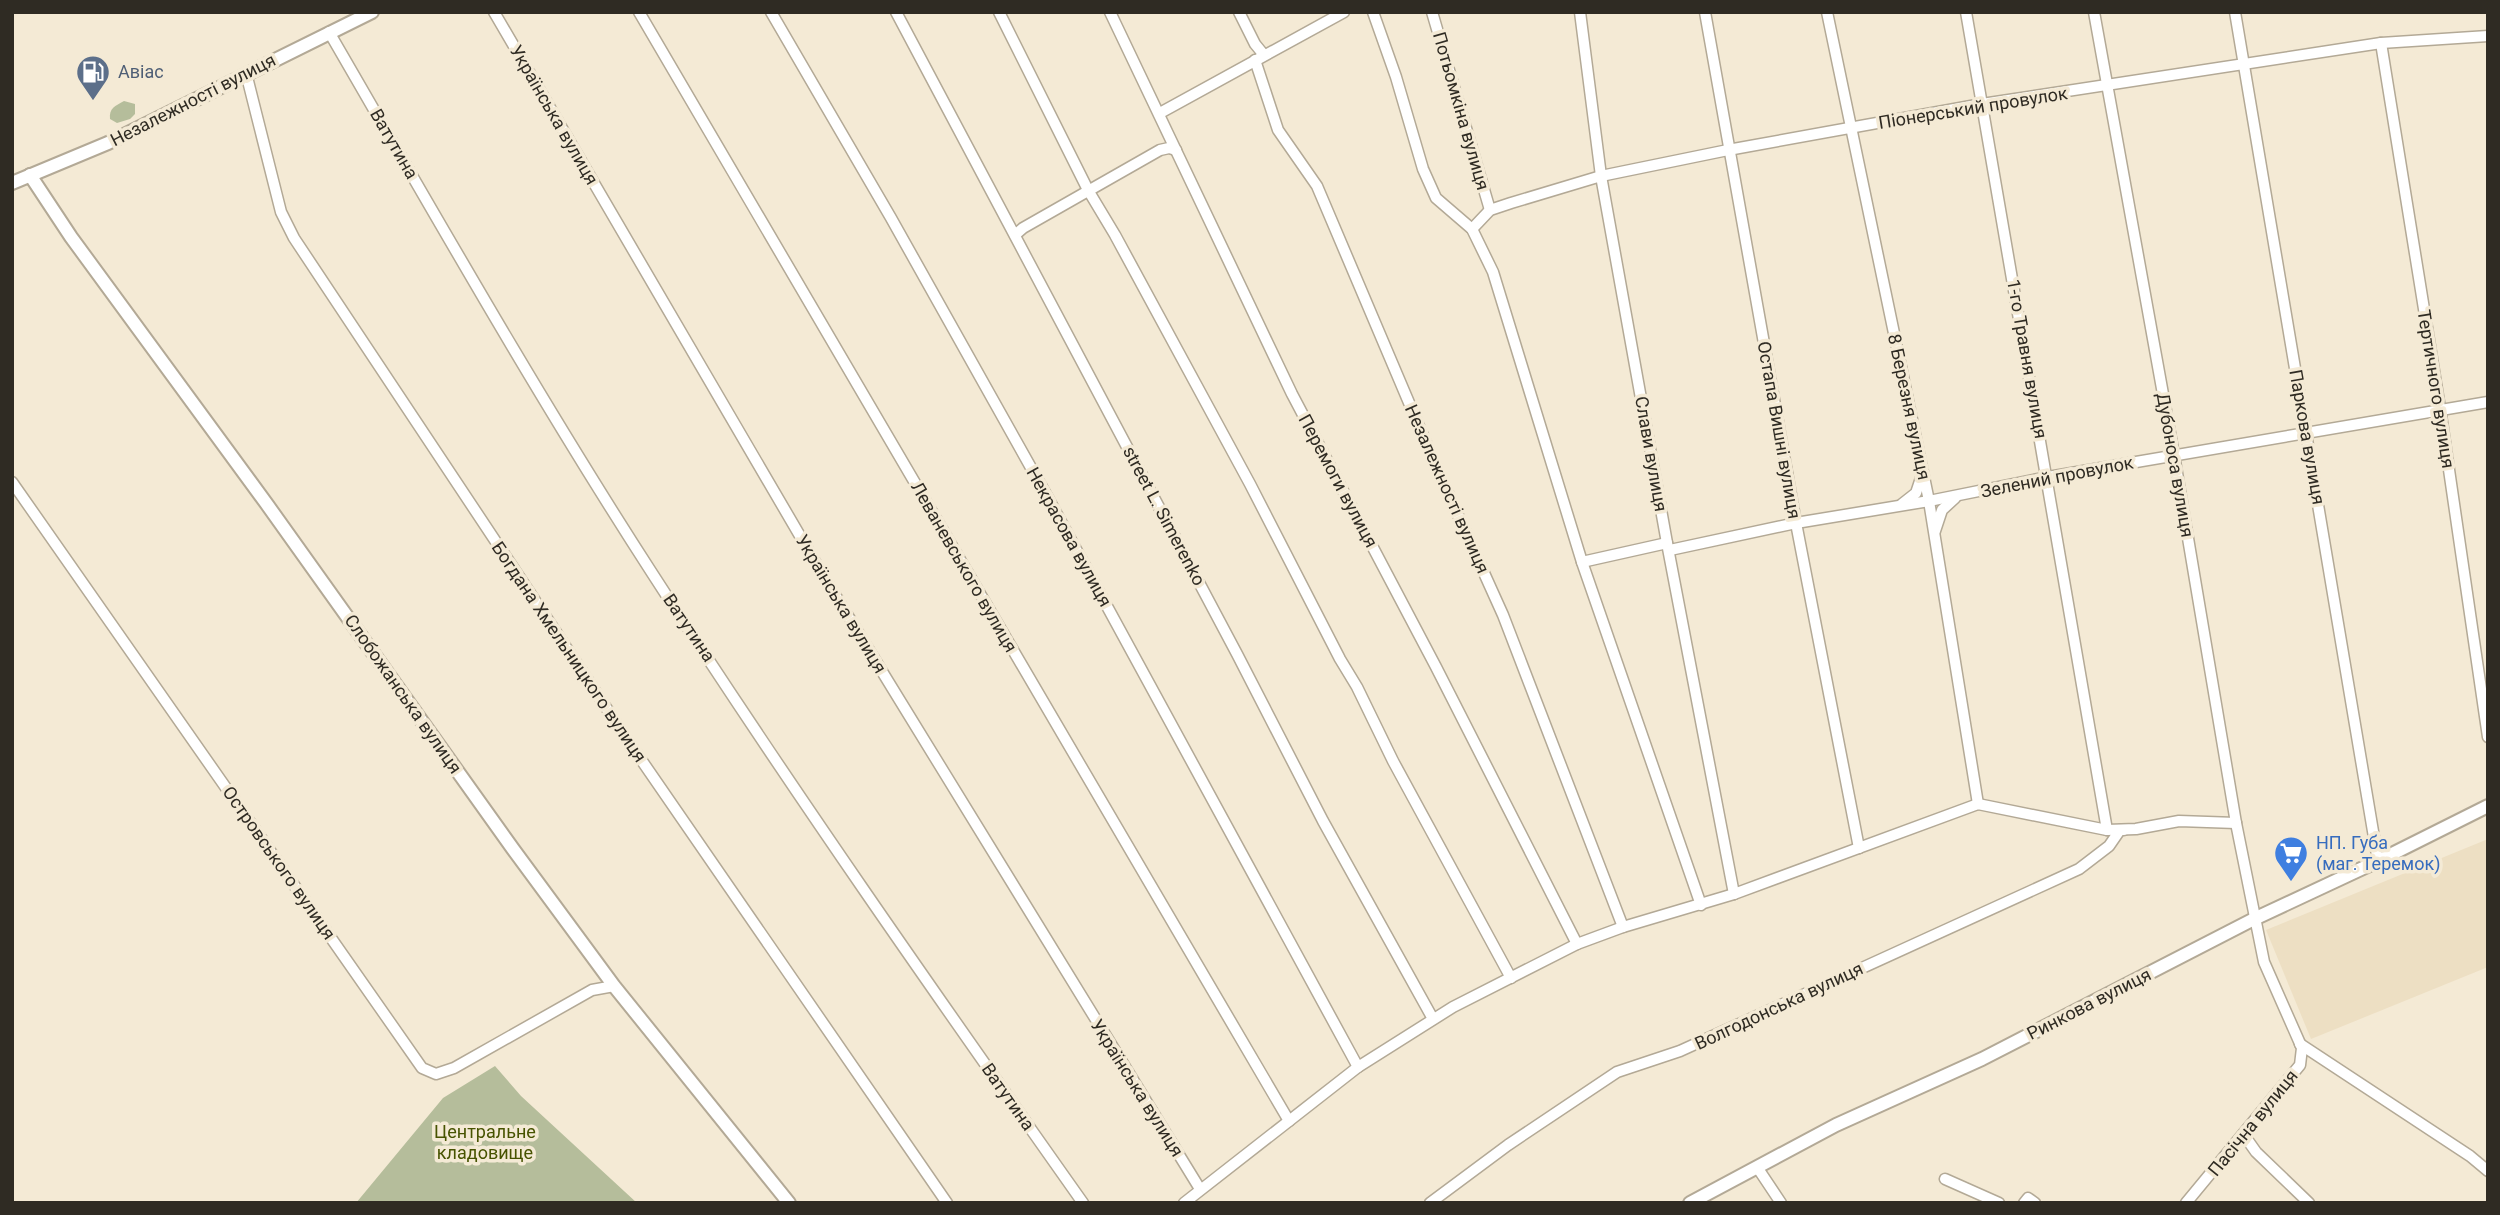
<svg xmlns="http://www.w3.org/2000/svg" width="2500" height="1215" viewBox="0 0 2500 1215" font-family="Roboto,sans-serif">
  <rect width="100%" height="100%" fill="#f4ead5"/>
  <path fill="#eddfc3" d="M2488,839V967L2311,1039L2266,930Z"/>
  <g fill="#b5bd9b">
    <path d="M124,101L135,104V114L130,119L117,123L110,119C109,108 115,106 124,101Z"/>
    <path d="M495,1066L521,1096L637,1203H356L443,1098Z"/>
  </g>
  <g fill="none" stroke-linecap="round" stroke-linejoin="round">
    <g stroke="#b3a996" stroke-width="13">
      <g id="street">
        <path d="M494,12L824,577L1200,1189"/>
        <path d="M639,12L1289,1121"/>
        <path d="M771,12L891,218L1048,498L1358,1067"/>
        <path d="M896,12L1237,654L1323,821L1433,1019"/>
        <path d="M999,12L1088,190L1115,235L1250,484L1340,659L1357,687L1393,761L1511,978"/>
        <path d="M1110,12L1292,394L1436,667L1577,944"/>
        <path d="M1239,12L1255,44L1264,55"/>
        <path d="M1373,12L1396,77L1423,169L1436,198L1472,229L1493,272L1582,562L1701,905"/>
        <path d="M1432,12L1490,210"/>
        <path d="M1580,12L1601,176L1667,543L1734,894"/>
        <path d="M1705,12L1796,523L1859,848"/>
        <path d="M1827,12L1929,501L1978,804"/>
        <path d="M1966,12L2107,830"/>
        <path d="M2094,12L2174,455L2236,823L2264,962L2302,1048L2300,1065L2186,1203"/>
        <path d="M2235,12L2378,861"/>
        <path d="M329,32C434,213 538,397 652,573C790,787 936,995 1083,1203"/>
        <path d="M2381,43L2440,408L2488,737"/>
        <path d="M1255,60L1278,130L1317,186L1438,471L1503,615L1623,927"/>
        <path d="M246,73L281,212L294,238L631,745L947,1203"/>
        <path d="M1160,113L1344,12"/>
        <path d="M1472,229L1490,210L1511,203L1601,176L1728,150L1982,104L2381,43L2488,36"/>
        <path d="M1015,235L1023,228L1160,150L1169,148L1176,150"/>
        <path d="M12,482L422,1068L436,1074L454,1068L592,990L614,986"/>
        <path d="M1902,504L1916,493L1922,475"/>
        <path d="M1935,531L1942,510L1955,498"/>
        <path d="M1670,550L1796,523L1929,501L2048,477L2488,402"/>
        <path d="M1582,562L1667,543"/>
        <path d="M2300,1044L2470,1156L2488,1171"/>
        <path d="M2244,1135L2256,1152L2309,1203"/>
        <path d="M1757,1167L1781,1203"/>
        <path d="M1945,1179L1999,1203"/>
        <path d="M1184,1203L1358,1067L1453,1007L1577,944L1623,927L1734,894L1978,804L2107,830L2136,829L2179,821L2236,823"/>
        <path d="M1430,1203L1508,1145L1617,1072L1680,1051L2079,869L2109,846L2120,830H2124"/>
        <path d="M2024,1203L2028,1198L2035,1203"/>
      </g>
    </g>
    <g stroke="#b3a996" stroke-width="16">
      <g id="secondary">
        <path d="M30,175L71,237L266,503L513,849L614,986L789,1203"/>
        <path d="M12,183L108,143L372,12"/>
        <path d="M1690,1203L1836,1125L1982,1059L2254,919L2378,861L2488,806"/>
      </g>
    </g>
    <use href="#street" stroke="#fff" stroke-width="10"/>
    <use href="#secondary" stroke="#fff" stroke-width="12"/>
  </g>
  <defs>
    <g id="fuel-pin" transform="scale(1.75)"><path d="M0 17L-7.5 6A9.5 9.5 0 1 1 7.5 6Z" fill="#5c6f8a" stroke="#f4ead5"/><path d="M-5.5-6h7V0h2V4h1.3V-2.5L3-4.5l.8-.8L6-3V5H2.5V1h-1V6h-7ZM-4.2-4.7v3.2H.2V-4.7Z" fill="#fff"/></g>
    <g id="supermarket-pin" transform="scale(1.75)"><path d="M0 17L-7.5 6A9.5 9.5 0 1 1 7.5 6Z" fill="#3f7fe0" stroke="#f4ead5"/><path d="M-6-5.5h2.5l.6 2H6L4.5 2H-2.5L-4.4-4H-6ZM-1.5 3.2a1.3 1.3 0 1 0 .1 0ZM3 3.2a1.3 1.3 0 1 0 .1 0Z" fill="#fff"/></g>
  </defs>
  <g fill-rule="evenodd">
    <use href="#fuel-pin" x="93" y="72"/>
    <use href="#supermarket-pin" x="2291" y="853"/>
  </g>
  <g text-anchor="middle" stroke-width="7" stroke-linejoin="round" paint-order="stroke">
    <g font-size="18" fill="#4e5e75" stroke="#f4ead5" text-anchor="start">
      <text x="118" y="78">Авіас</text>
    </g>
    <g font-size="18" fill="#2f2b23" stroke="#f4ead5">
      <text transform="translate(193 100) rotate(-27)" y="6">Незалежності вулиця</text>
      <text transform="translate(1973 108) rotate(-9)" y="6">Піонерський провулок</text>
      <text transform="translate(1461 111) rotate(74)" y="6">Потьомкіна вулиця</text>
      <text transform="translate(554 115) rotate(60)" y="6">Українська вулиця</text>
      <text transform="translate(394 144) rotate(60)" y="6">Ватутина</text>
      <text transform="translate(2027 359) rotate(80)" y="6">1-го Травня вулиця</text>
      <text transform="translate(2436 389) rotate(81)" y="6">Тертичного вулиця</text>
      <text transform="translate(1909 407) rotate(78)" y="6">8 Березня вулиця</text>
      <text transform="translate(1779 430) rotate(80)" y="6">Остапа Вишні вулиця</text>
      <text transform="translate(2307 437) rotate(80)" y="6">Паркова вулиця</text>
      <text transform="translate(1651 454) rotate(80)" y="6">Слави вулиця</text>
      <text transform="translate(2175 465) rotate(80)" y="6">Дубоноса вулиця</text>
      <text transform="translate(2057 477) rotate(-11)" y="6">Зелений провулок</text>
      <text transform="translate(1338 481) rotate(62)" y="6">Перемоги вулиця</text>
      <text transform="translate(1447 489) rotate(66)" y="6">Незалежності вулиця</text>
      <text transform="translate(1164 516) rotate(62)" y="6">street L. Simerenko</text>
      <text transform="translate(1069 537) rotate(61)" y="6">Некрасова вулиця</text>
      <text transform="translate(964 567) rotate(60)" y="6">Леваневського вулиця</text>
      <text transform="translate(841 604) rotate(59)" y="6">Українська вулиця</text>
      <text transform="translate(689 628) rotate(56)" y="6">Ватутина</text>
      <text transform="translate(569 652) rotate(56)" y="6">Богдана Хмельницкого вулиця</text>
      <text transform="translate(403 694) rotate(55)" y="6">Слобожанська вулиця</text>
      <text transform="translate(279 863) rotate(55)" y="6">Островського вулиця</text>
      <text transform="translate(2089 1004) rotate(-27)" y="6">Ринкова вулиця</text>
      <text transform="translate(1779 1006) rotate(-25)" y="6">Волгодонська вулиця</text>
      <text transform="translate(1137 1088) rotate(58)" y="6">Українська вулиця</text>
      <text transform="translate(1008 1097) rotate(55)" y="6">Ватутина</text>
      <text transform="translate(2253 1123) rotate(-51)" y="6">Пасічна вулиця</text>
    </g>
    <g font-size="18" fill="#366cbe" stroke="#f4ead5" text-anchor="start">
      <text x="2316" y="849">НП. Губа<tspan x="2316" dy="21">(маг. Теремок)</tspan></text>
    </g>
    <g font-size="18" fill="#475301" stroke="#f4ead5">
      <text x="485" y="1138">Центральне<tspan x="485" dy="21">кладовище</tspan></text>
    </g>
  </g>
  <rect width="2500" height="1215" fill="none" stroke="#2f2b23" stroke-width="28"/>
</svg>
